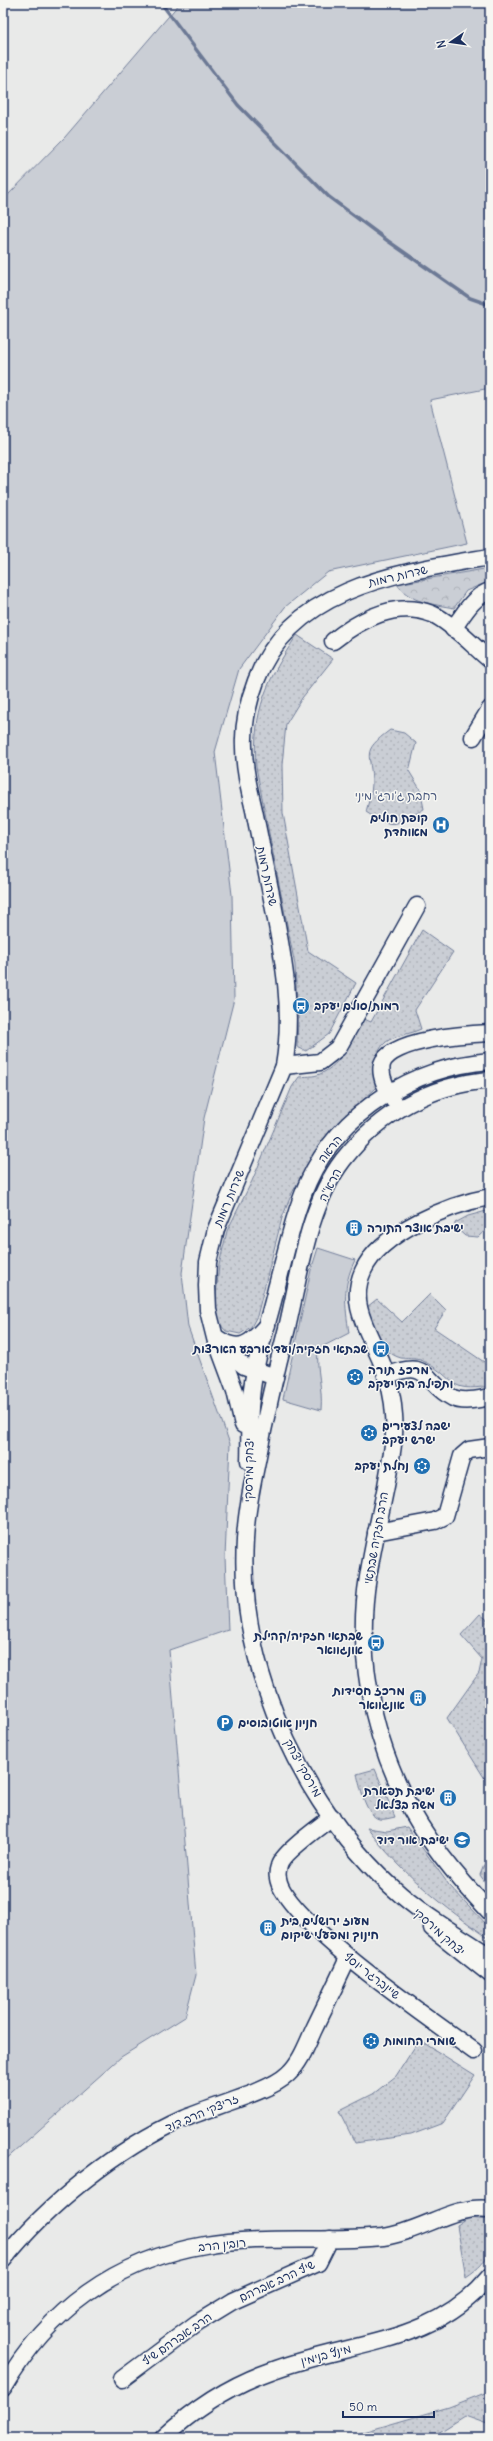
<svg xmlns="http://www.w3.org/2000/svg" width="493" height="2441" viewBox="0 0 493 2441" font-family="Delius,'Playpen Sans Hebrew',sans-serif">
  <defs>
    <pattern id="forest-crowns" width="20" height="18" patternUnits="userSpaceOnUse"><rect width="20" height="18" fill="#caced5"/><path d="M2 6a3 3 0 1 1 6 0M12 15a3 3 0 1 1 6 0" fill="none" stroke="#adb1b9"/></pattern>
    <pattern id="park-dots" width="8" height="8" patternUnits="userSpaceOnUse"><rect width="8" height="8" fill="#caced5"/><path d="M2 2h.1M6 6h.1" fill="none" stroke="#adb1b9" stroke-width="1.8" stroke-linecap="round"/></pattern>
  </defs>
  <rect width="100%" height="100%" fill="#e9eae9"/>
  <filter id="ink" filterUnits="userSpaceOnUse"><feTurbulence type="fractalNoise" baseFrequency=".025" numOctaves="2"/><feDisplacementMap in="SourceGraphic" scale="8" xChannelSelector="R" yChannelSelector="G"/><feConvolveMatrix kernelMatrix="1 2 1 2 8 2 1 2 1" color-interpolation-filters="sRGB"/></filter>
  <g filter="url(#ink)">
    <g fill="#caced5" stroke="#727e9a">
      <path d="M180,3H490V388L430,400L467,543L328,572L285,607L239,669L215,752L232,895L234,999L204,1118L182,1273L188,1327L230,1444L225,1557L228,1630L169,1650L196,1975L185,2017L121,2057L3,2162V200L65,137Z"/>
      <path d="M318,1248L355,1260C342,1287 345,1304 349,1333L318,1349C316,1371 323,1387 321,1410L283,1399L311,1270Z"/>
    </g>
    <path fill="url(#forest-crowns)" stroke="#727e9a" d="M490,568V581L466,591L454,608C433,604 410,603 397,584Z"/>
    <g fill="url(#park-dots)" stroke="#727e9a">
      <path d="M297,635L333,659L302,698L286,724L282,765L283,813L308,951L356,983L329,1034L306,1051L297,1047L298,1020L295,965L256,767C252,711 267,680 297,635Z"/>
      <path d="M390,730L404,733L416,743L409,771L420,789L424,809C397,824 395,831 366,812C368,803 372,793 372,784C372,753 359,753 390,730Z"/>
      <path d="M422,930L453,952L415,1010L421,1029C411,1034 398,1035 389,1040C373,1050 372,1073 376,1088L333,1128L312,1158L292,1193L282,1218L257,1316L251,1327L240,1334L226,1331L217,1321L215,1305L219,1265L227,1231L252,1181L292,1087L299,1077C305,1076 314,1077 320,1074C342,1065 352,1038 362,1018L371,1022Z"/>
      <path d="M490,1210V1226L478,1237L465,1236L455,1227V1223L468,1216Z"/>
      <path d="M430,1294L446,1310L434,1328L490,1366V1386C446,1393 458,1379 425,1362C419,1358 409,1359 401,1358C379,1352 372,1327 367,1307L377,1299L402,1322Z"/>
      <path d="M480,1614L490,1622V1787L447,1718L479,1673L482,1659L461,1635Z"/>
      <path d="M375,1769L395,1817C390,1818 384,1820 379,1819C365,1815 360,1786 357,1774Z"/>
      <path d="M407,1827L449,1885L490,1928V1939C445,1908 400,1872 367,1828L387,1831Z"/>
      <path d="M490,1850V1889L480,1875Z"/>
      <path d="M419,2040L475,2075L443,2123L411,2135L355,2143L339,2111L373,2094L396,2076Z"/>
      <path d="M468,2218L490,2220C490,2250 493,2259 466,2277L457,2225Z"/>
      <path d="M490,2391V2425L465,2416L438,2433L435,2438H343L449,2407Z"/>
    </g>
    <g fill="none" stroke-linecap="round" stroke-linejoin="round">
      <path stroke="#6c7995" stroke-width="3.5" d="M161,3L238,105L329,197L388,241L470,298L490,305"/>
      <g stroke="#1b2f5e" stroke-width="19">
        <g id="minor">
          <path d="M453,629C463,615 473,596 490,591"/>
          <path d="M333,641C361,619 396,600 432,614C451,622 474,647 490,660"/>
          <path d="M473,737L490,709"/>
          <path d="M284,1066L320,1062L338,1048L417,906"/>
          <path d="M490,1080C430,1085 380,1113 343,1160C308,1206 300,1273 287,1328C275,1374 265,1419 256,1466C251,1490 246,1515 245,1540C242,1591 250,1641 266,1689C292,1766 339,1842 401,1895C428,1918 460,1937 490,1956"/>
          <path d="M394,1101C387,1090 379,1076 382,1064C390,1039 467,1034 490,1033"/>
          <path d="M490,1197C451,1204 380,1232 363,1271C347,1306 371,1334 383,1366C389,1381 393,1398 394,1415C396,1438 390,1463 386,1486C380,1516 373,1546 368,1577C356,1648 371,1730 403,1794C424,1838 457,1877 490,1912"/>
          <path d="M217,1338C240,1354 251,1343 267,1325"/>
          <path d="M219,1348L235,1391L243,1425"/>
          <path d="M386,1376C431,1357 423,1383 453,1398C464,1403 479,1399 490,1397"/>
          <path d="M275,1377L244,1366L216,1342L208,1310L207,1286L208,1262L216,1229L284,1066C294,1008 283,956 272,899C266,869 260,840 254,810C249,789 244,768 244,747C243,725 248,702 256,681C291,586 402,572 490,557"/>
          <path d="M249,1461C250,1440 248,1419 251,1398C254,1361 268,1324 276,1289C286,1253 293,1216 308,1182C340,1111 414,1067 490,1061"/>
          <path d="M376,1532L435,1521L445,1516L462,1456L469,1450L490,1447"/>
          <path d="M332,1817C321,1826 282,1853 279,1866C278,1869 277,1874 278,1878C283,1919 437,2024 474,2051"/>
          <path d="M432,1928L490,1974"/>
          <path d="M3,2260C47,2205 118,2148 183,2119C210,2107 270,2092 288,2074C301,2062 307,2044 314,2029C325,2006 337,1982 348,1958"/>
          <path d="M122,2379L197,2323L233,2301L318,2263L330,2239"/>
          <path d="M3,2388C48,2310 116,2260 205,2245C264,2235 325,2243 383,2237C421,2232 454,2204 490,2209"/>
          <path d="M163,2438C194,2409 231,2385 271,2371C349,2341 433,2346 490,2276"/>
        </g>
      </g>
      <use href="#minor" stroke="#f6f6f2" stroke-width="16"/>
    </g>
  </g>
  <defs>
    <g id="hospital-disc" transform="scale(0.9)"><circle r="9.5" fill="#1f6fb2" stroke="#f6f6f2"/><path d="M-5-5h3v3.5h4V-5h3V5h-3V1.5h-4V5h-3Z" fill="#fff"/></g>
    <g id="bus-disc" transform="scale(0.9)"><circle r="9.5" fill="#1f6fb2" stroke="#f6f6f2"/><path d="M-5-6H5V4H4V6H2V4H-2V6H-4V4H-5ZM-3.5-4V0h7V-4ZM-3.5 1.2v1.5H-2V1.2ZM2 1.2v1.5H3.5V1.2Z" fill="#fff"/></g>
    <g id="building-disc" transform="scale(0.9)"><circle r="9.5" fill="#1f6fb2" stroke="#f6f6f2"/><path d="M-4-6H4V6H1V3H-1V6H-4ZM-2.5-4.3h1.7v1.8h-1.7ZM.8-4.3h1.7v1.8H.8ZM-2.5-1h1.7V.8h-1.7ZM.8-1h1.7V.8H.8Z" fill="#fff"/></g>
    <g id="synagogue-disc" transform="scale(0.9)"><circle r="9.5" fill="#1f6fb2" stroke="#f6f6f2"/><path d="M0-6.5L5.6 3.2H-5.6ZM0 6.5L5.6-3.2H-5.6Z" fill="#fff"/></g>
    <g id="parking-disc" transform="scale(0.9)"><circle r="9.5" fill="#1f6fb2" stroke="#f6f6f2"/><path d="M-3.5-5.5H1a3.5 3.5 0 0 1 0 7H-1V5.5H-3.5ZM-1-3.4V-.6H.8a1.4 1.4 0 0 0 0-2.8Z" fill="#fff"/></g>
    <g id="university-disc" transform="scale(0.9)"><circle r="9.5" fill="#1f6fb2" stroke="#f6f6f2"/><path d="M0-5L7-2L0 1L-7-2ZM-4 1L0 2.5L4 1V4Q0 6-4 4Z" fill="#fff"/></g>
  </defs>
  <g fill-rule="evenodd">
    <use href="#hospital-disc" x="441" y="825"/>
    <use href="#bus-disc" x="301" y="1006"/>
    <use href="#building-disc" x="354" y="1228"/>
    <use href="#bus-disc" x="381" y="1349"/>
    <use href="#synagogue-disc" x="355" y="1377"/>
    <use href="#synagogue-disc" x="369" y="1433"/>
    <use href="#synagogue-disc" x="422" y="1466"/>
    <use href="#bus-disc" x="376" y="1643"/>
    <use href="#building-disc" x="418" y="1698"/>
    <use href="#parking-disc" x="225" y="1723"/>
    <use href="#building-disc" x="448" y="1798"/>
    <use href="#university-disc" x="462" y="1840"/>
    <use href="#building-disc" x="268" y="1928"/>
    <use href="#synagogue-disc" x="371" y="2041"/>
  </g>
  <g text-anchor="middle" stroke-width="3" stroke-linejoin="round" paint-order="stroke">
    <g font-size="12" fill="#1b2f5e" stroke="#f6f6f2">
      <text transform="translate(398 576) rotate(-13)" y="4">שדרות רמות</text>
      <text transform="translate(267 876) rotate(78)" y="4">שדרות רמות</text>
      <text transform="translate(330 1149) rotate(-52)" y="4">הראה</text>
      <text transform="translate(330 1185) rotate(-63)" y="4">הרא''ה</text>
      <text transform="translate(229 1198) rotate(-67)" y="4">שדרות רמות</text>
      <text transform="translate(249 1470) rotate(-89)" y="4">יצחק מירסקי</text>
      <text transform="translate(376 1538) rotate(-80)" y="4">הרב חזקיה שבתאי</text>
      <text transform="translate(303 1768) rotate(61)" y="4">מירסקי יצחק</text>
      <text transform="translate(439 1932) rotate(42)" y="4">יצחק מירסקי</text>
      <text transform="translate(372 1976) rotate(38)" y="4">שיינברגר יוסף</text>
      <text transform="translate(202 2113) rotate(-23)" y="4">זריצקי הרב דוד</text>
      <text transform="translate(222 2245) rotate(-6)" y="4">רובין הרב</text>
      <text transform="translate(277 2281) rotate(-25)" y="4">שיף הרב אברהם</text>
      <text transform="translate(177 2339) rotate(-35)" y="4">הרב אברהם שיף</text>
      <text transform="translate(326 2355) rotate(-15)" y="4">מינץ בנימין</text>
    </g>
    <g font-size="12" fill="#47577c" stroke="#f6f6f2">
      <text x="396" y="800">רחבת ג'ורג' מיני</text>
    </g>
    <g font-size="12" font-weight="bold" fill="#1b2f5e" stroke="#f6f6f2" text-anchor="end">
      <text x="428" y="822">קופת חולים<tspan x="428" dy="14">מאוחדת</tspan></text>
      <text x="314" y="1010" text-anchor="start">רמות/סולם יעקב</text>
      <text x="367" y="1232" text-anchor="start">ישיבת אוצר התורה</text>
      <text x="368" y="1353">שבתאי חזקיה/ועד ארבע הארצות</text>
      <text x="368" y="1374" text-anchor="start">מרכז תורה<tspan x="368" dy="14">ותפילה בית יעקב</tspan></text>
      <text x="382" y="1430" text-anchor="start">ישבה לצעירים<tspan x="382" dy="14">ישרש יעקב</tspan></text>
      <text x="409" y="1470">נחלת יעקב</text>
      <text x="363" y="1640">שבתאי חזקיה/קהילת<tspan x="363" dy="14">אונגוואר</tspan></text>
      <text x="405" y="1695">מרכז חסידות<tspan x="405" dy="14">אונגוואר</tspan></text>
      <text x="238" y="1727" text-anchor="start">חניון אוטובוסים</text>
      <text x="435" y="1795">ישיבת תפארת<tspan x="435" dy="14">משה בצלאל</tspan></text>
      <text x="449" y="1844">ישיבת אור דוד</text>
      <text x="281" y="1925" text-anchor="start">מעוז ירושלים בית<tspan x="281" dy="14">חינוך ומפעלי שיקום</tspan></text>
      <text x="384" y="2045" text-anchor="start">שומרי החומות</text>
    </g>
  </g>
  <rect width="493" height="2441" fill="none" stroke="#f6f6f2" stroke-width="16"/>
  <rect x="8" y="8" width="477" height="2425" fill="none" stroke="#1b2f5e" stroke-width="1.5" filter="url(#ink)"/>
  <g transform="translate(451 42) rotate(257)" stroke="#f6f6f2" stroke-width="3" paint-order="stroke">
  <path d="M0-3L7 15L0 10L-7 15Z" fill="#1b2f5e"/>
  <text y="-6" font-size="11" font-weight="bold" text-anchor="middle" fill="#1b2f5e">N</text>
  </g>
  <path d="M343 2411v6h91v-6" fill="none" stroke="#1b2f5e" stroke-width="2"/>
  <text x="349" y="2411" font-size="12" fill="#1b2f5e" stroke="#f6f6f2" stroke-width="3" paint-order="stroke">50 m</text>
</svg>
